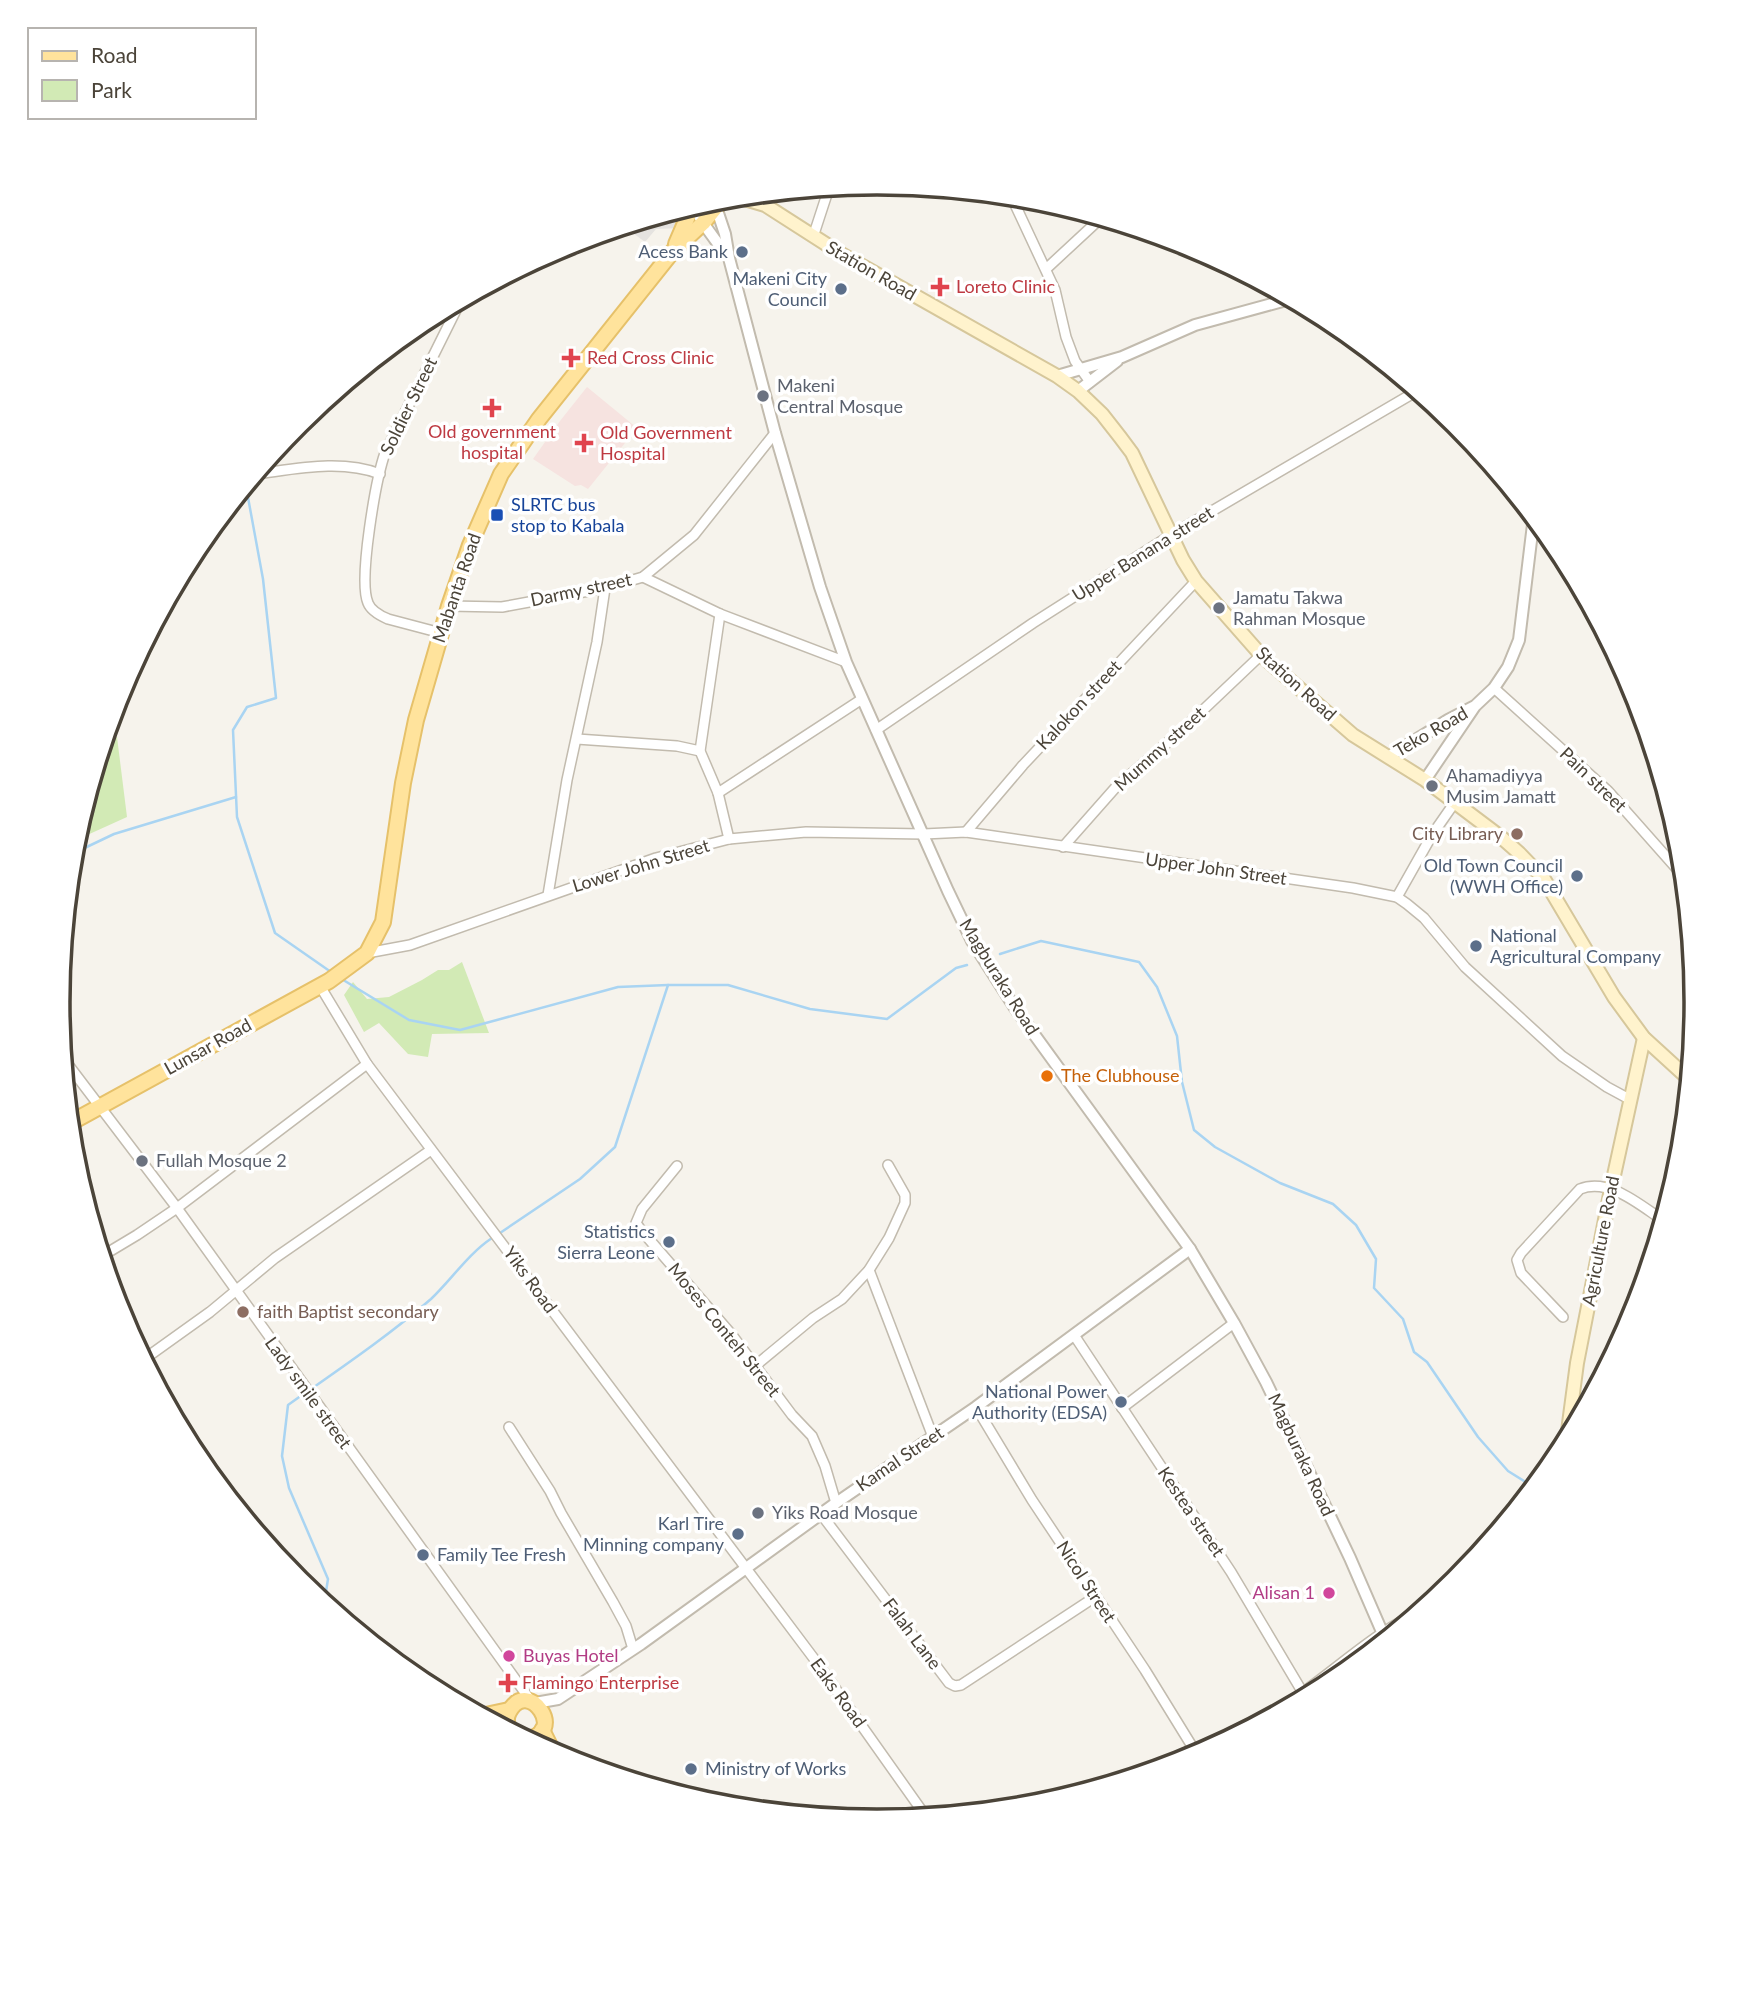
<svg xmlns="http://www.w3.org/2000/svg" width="1755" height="2006" viewBox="0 0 1755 2006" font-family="Lato,sans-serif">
  <rect width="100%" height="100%" fill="#f6f3ec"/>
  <path fill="#f6e3e0" d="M587,387L637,428L588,489L581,485L575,486L533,459L560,421Z"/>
  <g fill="#d2eab5">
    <path d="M117,737L127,817L74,841L104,742Z"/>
    <path d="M462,962L489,1033L432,1034L428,1057L408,1054L379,1023L364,1032L344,995L353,982L367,999L389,997L422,980L438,970H449Z"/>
  </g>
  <path fill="#e5e3e0" d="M677,211L681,228L656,229L645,242L625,227Z"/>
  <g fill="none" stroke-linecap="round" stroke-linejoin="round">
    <g stroke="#a9d4f2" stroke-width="2.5">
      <path d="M247,485V492L263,579L276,698L247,707L233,730L237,817L275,933L331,972"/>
      <path d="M72,854L114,834L236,797"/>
      <path d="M1000,954L1041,941L1139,962L1157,987L1177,1036L1182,1082L1194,1130L1215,1147L1280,1183L1333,1204L1356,1225L1376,1259L1374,1288L1403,1319L1414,1352L1427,1362L1478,1437L1508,1471L1535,1488"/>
      <path d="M340,978L409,1020L460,1030L618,987L668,985H728L810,1009L887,1019L956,968L967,965"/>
      <path d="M500,1233L580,1179L615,1147L668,985"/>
      <path d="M314,1387C354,1359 394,1331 431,1299C452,1279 468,1254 492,1238"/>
      <path d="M302,1395L288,1405L282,1456L289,1488L328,1579L324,1604"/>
    </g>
    <g stroke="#c2bbae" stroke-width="12">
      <g id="minor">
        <path d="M1011,196L1055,290L1066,337L1075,361L1090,382"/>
        <path d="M813,237L829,188"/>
        <path d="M1046,269L1101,218"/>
        <path d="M256,474C296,469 341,459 380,474"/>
        <path d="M643,577L720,614L846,662"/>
        <path d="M449,606L502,607L605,588L643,577L694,535L775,433"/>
        <path d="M720,614L700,751L718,793L729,839"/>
        <path d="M441,633L388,619C381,616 371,611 368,603C358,580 376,479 385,453L461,300"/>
        <path d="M1494,688L1608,791L1685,878"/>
        <path d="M876,730L1033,623L1171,535L1417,391"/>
        <path d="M577,739L677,746L700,751"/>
        <path d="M718,793L862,699"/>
        <path d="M966,832L1023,765L1196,581"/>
        <path d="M1063,847L1116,787L1181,731L1261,655"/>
        <path d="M548,895L567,780L597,642L605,588"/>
        <path d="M1397,897L1432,835L1455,802"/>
        <path d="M367,953L410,945L656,858L729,839L806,832L924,834L966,832L1353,888L1397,897L1407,904L1424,918L1465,967L1562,1056L1607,1087L1631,1100"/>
        <path d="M320,986L367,1064L818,1664L927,1818"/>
        <path d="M63,1058L177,1208L531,1701"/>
        <path d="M677,1166L642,1209L636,1223L641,1230L732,1335L792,1415L812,1436L825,1466L836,1503"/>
        <path d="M102,1256L137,1235L177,1208L367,1064"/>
        <path d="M869,1270L933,1437"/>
        <path d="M1563,1317L1521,1273L1517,1260L1521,1253L1580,1189C1609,1177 1641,1206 1664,1221"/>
        <path d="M1074,1335L1231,1572L1303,1693"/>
        <path d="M143,1360L210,1312L275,1258L431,1150"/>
        <path d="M755,1366L813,1318L842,1299L869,1270L889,1238L905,1203V1195L888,1165"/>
        <path d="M976,1407L1032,1500L1145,1670L1198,1756"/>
        <path d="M1122,1408L1234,1323"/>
        <path d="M509,1427L550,1491L561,1513L613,1602L626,1626L633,1649"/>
        <path d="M821,1514L949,1683L955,1686L961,1685L1095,1597"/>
        <path d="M1190,1761C1229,1740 1269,1718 1305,1691C1344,1663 1380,1629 1424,1610"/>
      </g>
    </g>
    <g stroke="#c2bbae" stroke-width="14">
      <g id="tertiary">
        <path d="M693,206L703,223L727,256"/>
        <path d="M716,207L725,234L729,258L775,433L820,587L846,662L948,891L972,941L1015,1008L1190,1249L1234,1323L1266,1382L1350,1558L1386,1641"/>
        <path d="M1057,376L1122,357L1195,325L1290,299"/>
        <path d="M1078,391L1117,361"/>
        <path d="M1388,757L1448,720L1473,707"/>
        <path d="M1425,780L1475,706L1494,688L1508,667L1519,640L1534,516"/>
        <path d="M535,1703L558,1699L641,1644L836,1503L976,1407L1190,1249"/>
      </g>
    </g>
    <g stroke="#d6c79b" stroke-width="16">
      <g id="secondary">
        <path d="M738,197L765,205L843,255L1057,376L1078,391L1102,414L1120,437L1132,453L1183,560L1196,581L1261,655L1353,735L1425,780L1502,838L1519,853L1544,879L1614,997L1644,1038L1690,1080"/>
        <path d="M1566,1446L1577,1363L1611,1189L1644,1038"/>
      </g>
    </g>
    <g stroke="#e6c16a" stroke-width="18">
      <g id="primary">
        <path d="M676,244L692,207"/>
        <path d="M70,1123L329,981L367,953L383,922L403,783L416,720L449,606L470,545L501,474L539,419L673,251L703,223L716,207L721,199"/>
        <path d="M481,1716L509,1710"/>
        <path d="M542,1730L555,1756"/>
        <path d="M511,1732C507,1726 505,1719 509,1712C528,1675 570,1736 524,1739"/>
      </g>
    </g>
    <use href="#minor" stroke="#fff" stroke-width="9"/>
    <use href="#tertiary" stroke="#fff" stroke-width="10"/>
    <use href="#secondary" stroke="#fff3cd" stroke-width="12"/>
    <use href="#primary" stroke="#ffe39c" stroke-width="14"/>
  </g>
  <g fill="#5c6f8a" stroke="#fff" stroke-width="2.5">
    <circle cx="742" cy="252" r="7"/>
    <circle cx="841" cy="289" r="7"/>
    <circle cx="1577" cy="876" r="7"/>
    <circle cx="1476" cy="946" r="7"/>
    <circle cx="669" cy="1242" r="7"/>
    <circle cx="1121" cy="1402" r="7"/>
    <circle cx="738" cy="1534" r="7"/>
    <circle cx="423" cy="1555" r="7"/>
    <circle cx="691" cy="1769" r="7"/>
  </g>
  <g fill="#e0444e" stroke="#fff" stroke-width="2.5">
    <path d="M936.5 276.5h7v7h7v7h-7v7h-7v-7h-7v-7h7z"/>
    <path d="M567.5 347.5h7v7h7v7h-7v7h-7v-7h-7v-7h7z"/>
    <path d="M488.5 397.5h7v7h7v7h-7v7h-7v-7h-7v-7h7z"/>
    <path d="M580.5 432.5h7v7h7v7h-7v7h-7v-7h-7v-7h7z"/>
    <path d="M504.5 1672.5h7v7h7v7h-7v7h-7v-7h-7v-7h7z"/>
  </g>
  <g fill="#6b7280" stroke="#fff" stroke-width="2.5">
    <circle cx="763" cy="396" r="7"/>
    <circle cx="1219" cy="608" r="7"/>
    <circle cx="1432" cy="786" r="7"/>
    <circle cx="142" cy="1161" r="7"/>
    <circle cx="758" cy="1513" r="7"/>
  </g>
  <rect fill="#1a4fb4" stroke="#fff" stroke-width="2.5" x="490" y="508" width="14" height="14" rx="3.5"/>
  <g fill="#8d6e63" stroke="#fff" stroke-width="2.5">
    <circle cx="1517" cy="834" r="7"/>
    <circle cx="243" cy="1312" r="7"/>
  </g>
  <circle fill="#e8710a" stroke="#fff" stroke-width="2.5" cx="1047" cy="1076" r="7"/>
  <g fill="#d1479c" stroke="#fff" stroke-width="2.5">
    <circle cx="1329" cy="1593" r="7"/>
    <circle cx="509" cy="1656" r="7"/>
  </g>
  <g text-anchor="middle" stroke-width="7" stroke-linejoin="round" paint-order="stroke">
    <g font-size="18" fill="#4e5e75" stroke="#fff" text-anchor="end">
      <text x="728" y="258">Acess Bank</text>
      <text x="827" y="285">Makeni City<tspan x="827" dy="21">Council</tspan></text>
      <text x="1563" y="872">Old Town Council<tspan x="1563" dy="21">(WWH Office)</tspan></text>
      <text x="1490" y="942" text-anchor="start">National<tspan x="1490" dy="21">Agricultural Company</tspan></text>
      <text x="655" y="1238">Statistics<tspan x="655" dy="21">Sierra Leone</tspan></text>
      <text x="1107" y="1398">National Power<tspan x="1107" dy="21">Authority (EDSA)</tspan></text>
      <text x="724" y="1530">Karl Tire<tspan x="724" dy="21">Minning company</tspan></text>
      <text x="437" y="1561" text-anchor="start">Family Tee Fresh</text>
      <text x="705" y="1775" text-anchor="start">Ministry of Works</text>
    </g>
    <g font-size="18" fill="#4b4439" stroke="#fff">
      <text transform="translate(871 271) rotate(30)" y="6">Station Road</text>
      <text transform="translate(409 406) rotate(-64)" y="6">Soldier Street</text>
      <text transform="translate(1143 554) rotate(-32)" y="6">Upper Banana street</text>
      <text transform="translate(457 588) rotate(-71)" y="6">Mabanta Road</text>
      <text transform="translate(581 590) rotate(-12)" y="6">Darmy street</text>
      <text transform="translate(1296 684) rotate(42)" y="6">Station Road</text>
      <text transform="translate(1079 705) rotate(-47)" y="6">Kalokon street</text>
      <text transform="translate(1431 732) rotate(-30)" y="6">Teko Road</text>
      <text transform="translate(1160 749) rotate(-42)" y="6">Mummy street</text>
      <text transform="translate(1593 780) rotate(44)" y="6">Pain street</text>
      <text transform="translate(641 866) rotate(-17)" y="6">Lower John Street</text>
      <text transform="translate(1216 869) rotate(8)" y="6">Upper John Street</text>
      <text transform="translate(999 977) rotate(58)" y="6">Magburaka Road</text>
      <text transform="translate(208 1047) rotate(-29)" y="6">Lunsar Road</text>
      <text transform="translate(1601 1241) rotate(-79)" y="6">Agriculture Road</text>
      <text transform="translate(530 1280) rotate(54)" y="6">Yiks Road</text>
      <text transform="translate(724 1330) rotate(51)" y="6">Moses Conteh Street</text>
      <text transform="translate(308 1393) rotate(54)" y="6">Lady smile street</text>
      <text transform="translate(1301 1455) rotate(65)" y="6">Magburaka Road</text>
      <text transform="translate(900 1459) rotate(-34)" y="6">Kamal Street</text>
      <text transform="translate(1191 1512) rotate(56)" y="6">Kestea street</text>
      <text transform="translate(1086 1582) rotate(57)" y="6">Nicol Street</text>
      <text transform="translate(912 1634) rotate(53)" y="6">Falah Lane</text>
      <text transform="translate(838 1693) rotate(54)" y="6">Eaks Road</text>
    </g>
    <g font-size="18" fill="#be3a42" stroke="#fff" text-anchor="start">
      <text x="956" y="293">Loreto Clinic</text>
      <text x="587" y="364">Red Cross Clinic</text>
      <text x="492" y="438" text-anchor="middle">Old government<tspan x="492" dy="21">hospital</tspan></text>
      <text x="600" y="439">Old Government<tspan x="600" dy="21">Hospital</tspan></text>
      <text x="522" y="1689">Flamingo Enterprise</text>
    </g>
    <g font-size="18" fill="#5b616d" stroke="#fff" text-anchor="start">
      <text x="777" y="392">Makeni<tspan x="777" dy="21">Central Mosque</tspan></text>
      <text x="1233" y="604">Jamatu Takwa<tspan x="1233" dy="21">Rahman Mosque</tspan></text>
      <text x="1446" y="782">Ahamadiyya<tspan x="1446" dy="21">Musim Jamatt</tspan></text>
      <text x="156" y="1167">Fullah Mosque 2</text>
      <text x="772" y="1519">Yiks Road Mosque</text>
    </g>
    <g font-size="18" fill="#164399" stroke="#fff" text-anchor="start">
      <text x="511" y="511">SLRTC bus<tspan x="511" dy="21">stop to Kabala</tspan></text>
    </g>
    <g font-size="18" fill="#785e54" stroke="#fff" text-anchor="end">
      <text x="1503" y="840">City Library</text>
      <text x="257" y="1318" text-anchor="start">faith Baptist secondary</text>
    </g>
    <g font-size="18" fill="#c56008" stroke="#fff" text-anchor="start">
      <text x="1061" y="1082">The Clubhouse</text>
    </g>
    <g font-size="18" fill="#b23c85" stroke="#fff" text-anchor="end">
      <text x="1315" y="1599">Alisan 1</text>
      <text x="523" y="1662" text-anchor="start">Buyas Hotel</text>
    </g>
  </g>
  <path d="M0 0H1755V2006H0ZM70 1002a807 807 0 1 1 1614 0a807 807 0 1 1-1614 0Z" fill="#fff" fill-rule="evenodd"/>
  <path fill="none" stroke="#4b4439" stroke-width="3.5" d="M70 1002a807 807 0 1 1 1614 0a807 807 0 1 1-1614 0Z"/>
  <rect x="28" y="28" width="228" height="91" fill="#ffffff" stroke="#b7b4b0" stroke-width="2"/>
  <rect x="42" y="51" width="35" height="10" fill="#ffe39c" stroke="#b7b4b0" stroke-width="2"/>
  <text x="91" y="63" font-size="21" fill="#4b4439">Road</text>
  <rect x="42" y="80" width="35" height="21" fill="#d2eab5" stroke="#b7b4b0" stroke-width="2"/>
  <text x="91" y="98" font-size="21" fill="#4b4439">Park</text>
</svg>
